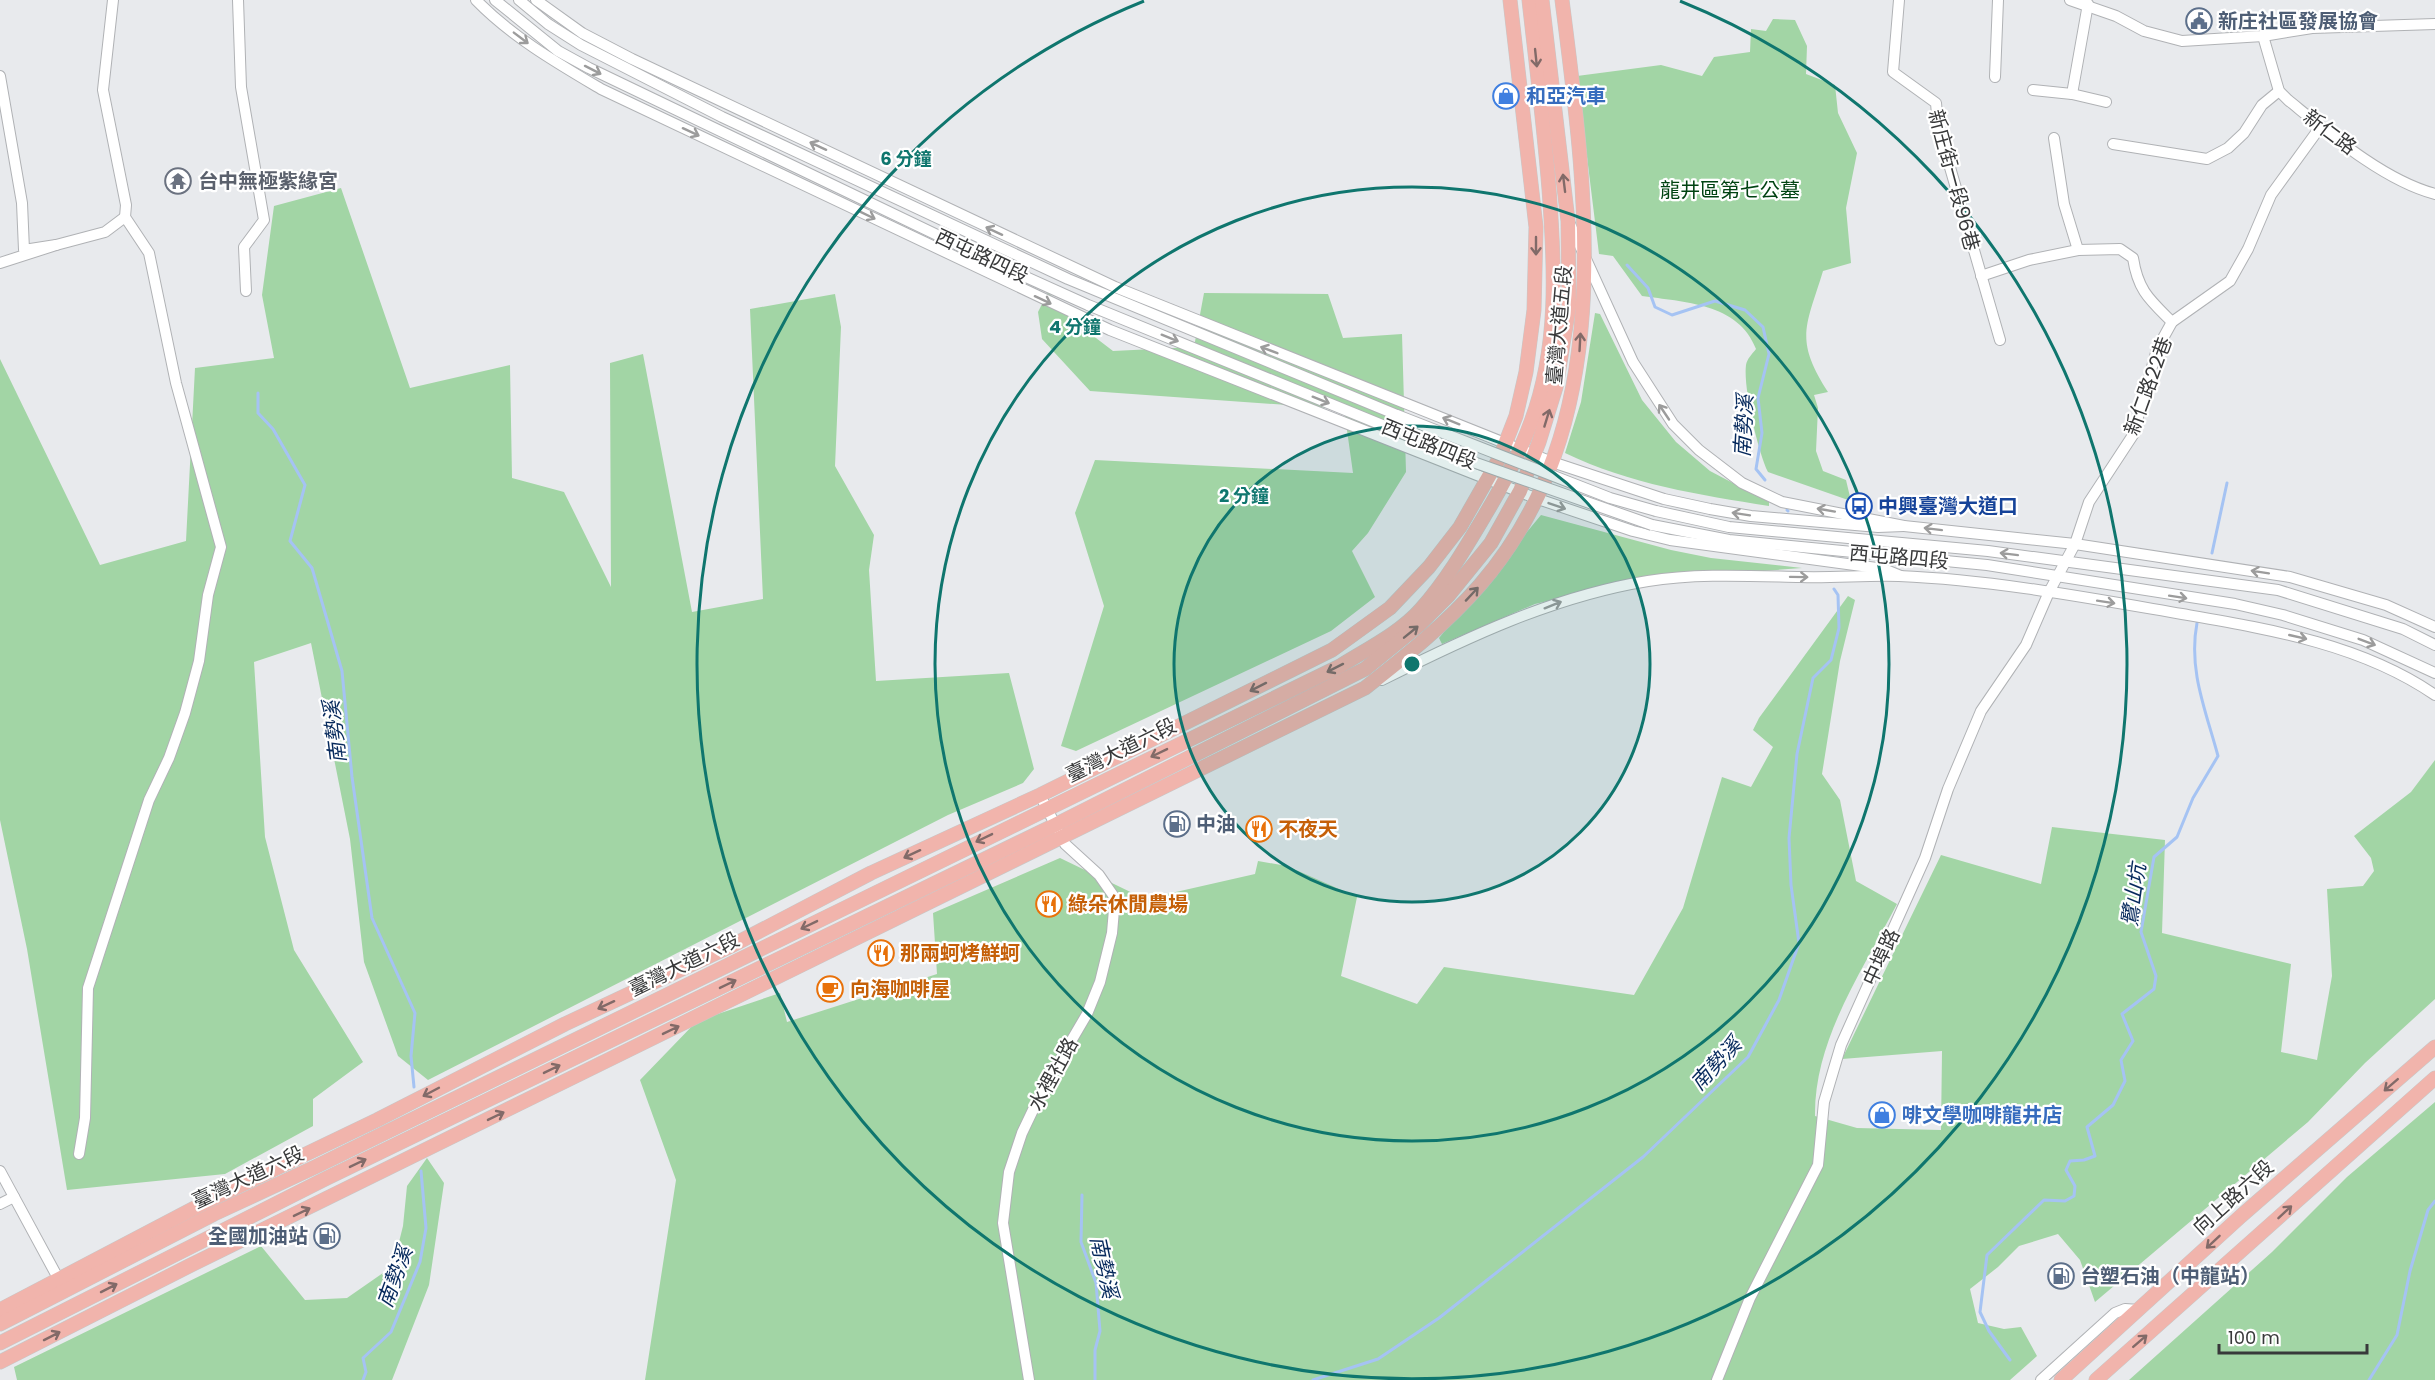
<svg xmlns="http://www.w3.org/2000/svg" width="2435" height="1380" viewBox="0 0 2435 1380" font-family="Poppins,'Noto Sans TC',sans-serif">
  <rect width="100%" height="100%" fill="#e8eaed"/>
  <g fill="#a2d5a5">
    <path d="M1773,19L1795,20L1807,46L1806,74L1835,85L1838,113L1857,153L1846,208L1851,263L1823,271C1806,327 1794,339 1828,392L1814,395L1818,408L1816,451L1823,471L1846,480L1851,501L1768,472C1758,452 1743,387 1746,365C1747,359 1752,354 1756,349C1739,303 1683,302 1642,296L1613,256L1599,254L1577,76L1661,65L1702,76L1714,57L1750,52L1751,29L1766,31Z"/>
    <path d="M341,188L410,388L510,365L512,478L564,492L611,587L610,363L643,354L692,612L763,599L750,309L835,294L841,327L835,466L874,535L869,570L876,681L1009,673L1034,769L1023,783L948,815L428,1080L398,1056L364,962L350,839L311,643L254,662L265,837L294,950L363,1062L313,1099V1126L225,1174L67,1190L27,949L0,820V359L100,565L186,541L195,368L274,358L262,295L274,206Z"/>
    <path d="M1048,292L1079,325L1113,351L1194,347L1204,293L1328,294L1343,338L1402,334L1406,472L1368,533L1352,551L1375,597L1331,631L1076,751L1061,746L1104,606L1075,513L1095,460L1353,473L1344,409L1090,391L1042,339L1038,312Z"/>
    <path d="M1595,313L1600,314L1642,400L1676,442L1710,471L1769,502V506C1700,495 1629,484 1565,453L1581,402Z"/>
    <path d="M1541,515L1671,550L1711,558L1802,568L1633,581L1535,604L1442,644L1439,638Z"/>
    <path d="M1848,596L1855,600L1840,661L1822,774L1840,800L1856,881L1897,904C1863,970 1814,1039 1815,1116L1857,1128L1941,1130L1942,1051L1842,1059L1941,855L2041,884L2052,827L2165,840L2162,933L2291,964L2281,1052L2317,1060L2332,976L2327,889L2363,886L2374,871L2371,858L2354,836L2411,792L2435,760V999L2365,1063L2308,1122L2095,1302L2080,1260L2058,1234L2019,1246L1998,1267L1970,1289L1978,1323L2004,1329L2021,1327L2037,1356L2010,1380H645L676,1180L640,1080L697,1021L780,993L787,1022L937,974L933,913L1060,858L1145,899L1255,874L1258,861L1287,866L1357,897L1341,976L1417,1004L1444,967L1634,995L1683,908L1722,777L1751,787L1773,747L1753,730L1759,718Z"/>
    <path d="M2435,1102V1380H2129L2272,1252L2347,1177Z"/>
    <path d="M427,1158L444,1183L429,1285L392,1380H17L14,1367L261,1246L305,1300L347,1298L393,1266L403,1226L407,1186Z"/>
  </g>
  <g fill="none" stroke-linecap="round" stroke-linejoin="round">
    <g stroke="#a5c3f3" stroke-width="3">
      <path d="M1627,265L1648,288L1655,307L1672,315L1715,301L1745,310L1763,327L1769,354L1758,398L1762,433L1756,469L1765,480"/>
      <path d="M258,393V413L273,429L305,485L290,541L312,568L342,671L352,777L372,918L415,1013L411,1056L414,1087"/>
      <path d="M1787,510L1788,511"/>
      <path d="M2212,553L2227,483"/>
      <path d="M1082,1195L1081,1242L1096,1283L1100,1331L1095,1350V1380"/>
      <path d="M2010,1360L1989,1331L1980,1312L1987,1255L2044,1200L2065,1201L2074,1196L2075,1186L2066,1170L2070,1161L2084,1160L2095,1156L2087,1127L2113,1105L2125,1081L2121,1060L2133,1041L2122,1014L2154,989L2156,976L2141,932L2154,857L2177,837L2193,798L2218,756C2206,711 2188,670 2197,623"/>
      <path d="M363,1380L366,1372L363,1358L391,1332L420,1262L426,1228L421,1171"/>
      <path d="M1313,1380L1378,1359L1439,1318L1643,1157L1748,1057L1779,1000L1799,943L1791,885L1789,838L1797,754L1813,678L1831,660L1839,628L1838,595L1834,589"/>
      <path d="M2369,1380L2397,1335L2410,1271L2428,1210L2435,1201"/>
    </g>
    <g stroke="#b0b2b5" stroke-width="12">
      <g id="minor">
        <path d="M238,0L241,87L264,220L244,247L246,291"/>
        <path d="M476,0C512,37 557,63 601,89L1110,330L1535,498L1633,531L1670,540L1884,569L1901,576"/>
        <path d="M495,0L558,51L589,68L1008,269L1088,305L1392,429"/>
        <path d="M519,0L548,24L581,45L722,117L1068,279L1397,415"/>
        <path d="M536,0L582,33L632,59L1115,287L1552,462L1664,499L1710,509L1751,516L1878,527L1904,526"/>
        <path d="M1899,0L1893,72L1936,103L1938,126L2000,340"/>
        <path d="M2070,0L2116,16L2144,31L2182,41L2263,36L2312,28L2435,24"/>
        <path d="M2263,36L2279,91L2288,100C2330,134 2383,180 2435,194"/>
        <path d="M0,76L22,203L24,250L56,245L0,263"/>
        <path d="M1995,77L1998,0"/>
        <path d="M2033,90L2072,94L2106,102"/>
        <path d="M2072,94L2088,4"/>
        <path d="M2054,138L2064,204L2078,250"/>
        <path d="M2113,144L2207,159L2228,148L2244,133L2262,105L2279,91"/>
        <path d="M1570,224L1633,362L1673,424L1699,450L1742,483L1782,502L1904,526L2075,544L2290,577L2386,605L2435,627"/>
        <path d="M56,245L105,232L125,217"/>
        <path d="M1981,276L2029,260L2078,250L2120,249L2133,258C2138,291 2150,300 2172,322"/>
        <path d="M1656,511L1729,527L1988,551L2278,590L2403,629L2435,645"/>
        <path d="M1652,525L1729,540L1987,565L2235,604L2283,615L2363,640L2435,673"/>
        <path d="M1382,680C1466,638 1554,596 1648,581C1696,573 1752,576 1801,577C1834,578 1866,575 1899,576C1994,580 2089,598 2182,614C2268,629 2361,644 2435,695"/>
        <path d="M79,1154L85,1118L88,988L149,800L169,758L185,713L199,661L208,595L221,547L176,383L149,253L125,217L126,205L103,90L113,0"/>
        <path d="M0,1171L58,1278"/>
        <path d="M0,1204L14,1197"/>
        <path d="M1029,1380L1003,1223L1009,1172L1022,1133L1043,1089L1087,1014L1100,982L1112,933L1115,898L1099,875L1065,844L1040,795"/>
        <path d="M1717,1380L1750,1298L1818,1165L1824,1102L1841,1045L1925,858L1948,789L1981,711L2026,645L2049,592L2075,544L2089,502L2133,435L2157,349L2172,322L2230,281L2248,249L2271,195L2321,126"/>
        <path d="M2041,1380L2115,1313L2125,1309L2139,1310"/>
      </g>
    </g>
    <g stroke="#c7c8c8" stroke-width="15">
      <g id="major">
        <path d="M0,1310L208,1201L377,1120L565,1024L731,946L871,873L1040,795L1332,650L1390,608L1429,567L1460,527L1500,457L1516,416L1526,372L1534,310L1536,227L1510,0"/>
        <path d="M0,1324L214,1214L315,1167L1340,666C1367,649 1400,633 1421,609C1446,581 1466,547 1485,515C1503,485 1519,455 1531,422C1559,347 1555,268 1549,189C1544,126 1536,63 1529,0"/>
        <path d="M0,1343L325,1179L1055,825L1365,669L1419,625L1448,596L1491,543L1520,491L1539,442L1556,387L1569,307L1568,221L1542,0"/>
        <path d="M0,1362L189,1266L1365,688C1406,656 1446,624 1480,585C1620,423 1587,195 1562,0"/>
        <path d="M2061,1380L2241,1216L2435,1047"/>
        <path d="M2096,1380L2435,1078"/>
      </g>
    </g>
    <use href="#minor" stroke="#fff" stroke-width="10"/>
    <use href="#major" stroke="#f1b4ac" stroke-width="14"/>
    <g stroke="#b0b2b5" stroke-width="12" stroke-linecap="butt">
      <g id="minor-bridge">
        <path d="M1397,415L1610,498L1656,511"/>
        <path d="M1392,429L1476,463L1652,525"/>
      </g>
    </g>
    <use href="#minor-bridge" stroke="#fff" stroke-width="10"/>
  </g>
  <defs><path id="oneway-shaft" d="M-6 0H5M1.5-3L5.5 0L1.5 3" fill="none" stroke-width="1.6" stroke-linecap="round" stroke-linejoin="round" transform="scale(1.5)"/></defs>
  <g stroke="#9c9c9c">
    <use href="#oneway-shaft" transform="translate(521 38) rotate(37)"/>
    <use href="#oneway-shaft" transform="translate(593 70) rotate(27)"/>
    <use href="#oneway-shaft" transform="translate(691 132) rotate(25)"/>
    <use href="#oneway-shaft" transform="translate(818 146) rotate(-155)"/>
    <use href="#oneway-shaft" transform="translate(867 215) rotate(26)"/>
    <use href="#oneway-shaft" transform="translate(994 231) rotate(-155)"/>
    <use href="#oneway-shaft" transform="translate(1043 300) rotate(25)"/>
    <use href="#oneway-shaft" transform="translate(1170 338) rotate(22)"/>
    <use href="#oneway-shaft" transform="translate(1269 350) rotate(-159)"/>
    <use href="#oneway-shaft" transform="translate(1321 400) rotate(22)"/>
    <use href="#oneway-shaft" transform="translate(1664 412) rotate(-124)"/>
    <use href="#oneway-shaft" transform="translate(1451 421) rotate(-158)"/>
    <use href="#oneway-shaft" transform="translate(1557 506) rotate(19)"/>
    <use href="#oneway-shaft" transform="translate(1826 510) rotate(-170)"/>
    <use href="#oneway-shaft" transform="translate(1741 514) rotate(-171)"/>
    <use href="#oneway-shaft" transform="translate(1933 529) rotate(-173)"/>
    <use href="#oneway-shaft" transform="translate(2009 554) rotate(-173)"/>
    <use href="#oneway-shaft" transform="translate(2260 572) rotate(-171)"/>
    <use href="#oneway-shaft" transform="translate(1799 577) rotate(1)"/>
    <use href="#oneway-shaft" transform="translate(2178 597) rotate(9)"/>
    <use href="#oneway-shaft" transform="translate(2106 602) rotate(9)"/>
    <use href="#oneway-shaft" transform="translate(1553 605) rotate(-22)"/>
    <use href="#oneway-shaft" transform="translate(2298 637) rotate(13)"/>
    <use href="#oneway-shaft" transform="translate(2367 642) rotate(21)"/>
  </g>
  <g stroke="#826a68">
    <use href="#oneway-shaft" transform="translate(1536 58) rotate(84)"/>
    <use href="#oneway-shaft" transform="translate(1564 183) rotate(-97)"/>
    <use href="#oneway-shaft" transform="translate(1536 246) rotate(90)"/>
    <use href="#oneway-shaft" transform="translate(1580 342) rotate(-87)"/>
    <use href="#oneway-shaft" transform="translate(1547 418) rotate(-73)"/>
    <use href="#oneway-shaft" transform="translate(1472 594) rotate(-47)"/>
    <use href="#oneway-shaft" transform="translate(1411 632) rotate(-39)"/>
    <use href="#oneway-shaft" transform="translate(1335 668) rotate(153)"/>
    <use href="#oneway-shaft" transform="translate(1258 687) rotate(153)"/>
    <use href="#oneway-shaft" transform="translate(1159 753) rotate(154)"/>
    <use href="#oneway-shaft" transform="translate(984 838) rotate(154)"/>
    <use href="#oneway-shaft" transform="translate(912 854) rotate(155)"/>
    <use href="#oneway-shaft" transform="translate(809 925) rotate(154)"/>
    <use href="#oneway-shaft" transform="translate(728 984) rotate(-26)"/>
    <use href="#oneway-shaft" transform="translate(606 1005) rotate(155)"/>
    <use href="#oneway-shaft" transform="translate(671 1030) rotate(-26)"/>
    <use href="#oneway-shaft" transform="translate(552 1069) rotate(-26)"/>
    <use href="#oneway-shaft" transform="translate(2391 1085) rotate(139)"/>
    <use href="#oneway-shaft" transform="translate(431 1092) rotate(152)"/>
    <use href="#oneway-shaft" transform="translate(496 1116) rotate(-26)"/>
    <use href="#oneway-shaft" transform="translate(358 1163) rotate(-26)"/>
    <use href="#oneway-shaft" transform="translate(302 1212) rotate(-26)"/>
    <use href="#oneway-shaft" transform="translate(2285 1212) rotate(-43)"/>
    <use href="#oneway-shaft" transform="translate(2213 1242) rotate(137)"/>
    <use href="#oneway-shaft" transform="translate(109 1288) rotate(-27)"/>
    <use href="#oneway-shaft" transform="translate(52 1336) rotate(-27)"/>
    <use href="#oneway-shaft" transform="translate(2140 1341) rotate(-41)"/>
  </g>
  <circle cx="1412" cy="664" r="238" fill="#0f766e" fill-opacity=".12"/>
  <g fill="none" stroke="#0f766e" stroke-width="3">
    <circle cx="1412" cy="664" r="238"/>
    <circle cx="1412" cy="664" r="477"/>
    <path d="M1680 1A715 715 0 1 1 1144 1"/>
  </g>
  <defs>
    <g id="civic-ring" transform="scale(1.35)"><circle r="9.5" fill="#fff" stroke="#5c6f8a" stroke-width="1.5"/><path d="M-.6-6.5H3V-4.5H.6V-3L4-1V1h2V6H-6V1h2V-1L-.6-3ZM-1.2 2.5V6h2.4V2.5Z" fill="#5c6f8a"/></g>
    <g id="shop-ring" transform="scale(1.35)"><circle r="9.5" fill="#fff" stroke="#3f7fe0" stroke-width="1.5"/><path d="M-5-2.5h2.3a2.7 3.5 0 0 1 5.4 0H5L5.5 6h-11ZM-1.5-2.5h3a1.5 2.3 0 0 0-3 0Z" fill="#3f7fe0"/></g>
    <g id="temple-ring" transform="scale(1.35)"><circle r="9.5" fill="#fff" stroke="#6b7280" stroke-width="1.5"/><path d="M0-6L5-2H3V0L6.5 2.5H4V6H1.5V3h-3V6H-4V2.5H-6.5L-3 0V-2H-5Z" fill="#6b7280"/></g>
    <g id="bus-ring" transform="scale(1.35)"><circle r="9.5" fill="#fff" stroke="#1a4fb4" stroke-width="1.5"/><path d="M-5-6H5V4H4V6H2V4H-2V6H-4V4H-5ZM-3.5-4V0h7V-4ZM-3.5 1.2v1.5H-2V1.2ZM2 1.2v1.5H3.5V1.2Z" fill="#1a4fb4"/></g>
    <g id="fuel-ring" transform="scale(1.35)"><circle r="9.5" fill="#fff" stroke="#5c6f8a" stroke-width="1.5"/><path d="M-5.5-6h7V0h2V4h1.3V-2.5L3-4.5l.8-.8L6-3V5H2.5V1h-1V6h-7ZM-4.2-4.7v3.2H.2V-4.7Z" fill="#5c6f8a"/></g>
    <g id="restaurant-ring" transform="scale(1.35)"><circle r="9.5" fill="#fff" stroke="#e8710a" stroke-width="1.5"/><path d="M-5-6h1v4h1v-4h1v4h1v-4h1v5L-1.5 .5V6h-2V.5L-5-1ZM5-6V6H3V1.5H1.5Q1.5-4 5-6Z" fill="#e8710a"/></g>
    <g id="cafe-ring" transform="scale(1.35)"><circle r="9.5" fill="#fff" stroke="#e8710a" stroke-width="1.5"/><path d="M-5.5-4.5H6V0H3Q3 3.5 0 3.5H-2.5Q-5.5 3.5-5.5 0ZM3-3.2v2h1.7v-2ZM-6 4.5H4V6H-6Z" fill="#e8710a"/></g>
  </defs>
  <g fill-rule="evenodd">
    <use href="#civic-ring" x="2199" y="21"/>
    <use href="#shop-ring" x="1506" y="96"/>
    <use href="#temple-ring" x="178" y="181"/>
    <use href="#bus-ring" x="1859" y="506"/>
    <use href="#fuel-ring" x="1177" y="824"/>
    <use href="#restaurant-ring" x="1259" y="829"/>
    <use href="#restaurant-ring" x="1049" y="904"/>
    <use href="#restaurant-ring" x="881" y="953"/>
    <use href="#cafe-ring" x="830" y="989"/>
    <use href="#shop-ring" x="1882" y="1115"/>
    <use href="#fuel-ring" x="327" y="1236"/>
    <use href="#fuel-ring" x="2061" y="1276"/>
  </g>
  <g text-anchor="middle" stroke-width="4.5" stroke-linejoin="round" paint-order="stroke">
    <g font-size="20" font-weight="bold" fill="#4e5e75" stroke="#fff" text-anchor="start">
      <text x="2218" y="28">新庄社區發展協會</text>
      <text x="1196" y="831">中油</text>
      <text x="308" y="1243" text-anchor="end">全國加油站</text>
      <text x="2080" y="1283">台塑石油（中龍站）</text>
    </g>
    <g font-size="20" font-weight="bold" fill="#366cbe" stroke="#fff" text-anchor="start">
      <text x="1526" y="103">和亞汽車</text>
      <text x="1902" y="1122">啡文學咖啡龍井店</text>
    </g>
    <g font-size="20" fill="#38393a" stroke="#fff">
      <text transform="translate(2330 132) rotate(37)" y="7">新仁路</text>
      <text transform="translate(1954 180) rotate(75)" y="7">新庄街一段96巷</text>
      <text transform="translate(982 256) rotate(25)" y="7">西屯路四段</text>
      <text transform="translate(1559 325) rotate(-85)" y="7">臺灣大道五段</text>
      <text transform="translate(2148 386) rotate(-70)" y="7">新仁路22巷</text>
      <text transform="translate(1429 444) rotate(22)" y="7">西屯路四段</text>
      <text transform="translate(1899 557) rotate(5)" y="7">西屯路四段</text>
      <text transform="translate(1121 750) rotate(-26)" y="7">臺灣大道六段</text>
      <text transform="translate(1881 957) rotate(-65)" y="7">中埠路</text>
      <text transform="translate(684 964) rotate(-26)" y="7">臺灣大道六段</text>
      <text transform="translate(1053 1074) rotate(-61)" y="7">水裡社路</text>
      <text transform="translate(248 1177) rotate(-25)" y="7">臺灣大道六段</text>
      <text transform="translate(2233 1197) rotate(-42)" y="7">向上路六段</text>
    </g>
    <g font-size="20" font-weight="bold" fill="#5b616d" stroke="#fff" text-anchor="start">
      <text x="198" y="188">台中無極紫緣宮</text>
    </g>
    <g font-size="20" fill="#014312" stroke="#fff">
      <text x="1730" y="197">龍井區第七公墓</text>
    </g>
    <g font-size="20" font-weight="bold" fill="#164399" stroke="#fff" text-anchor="start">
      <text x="1878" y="513">中興臺灣大道口</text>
    </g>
    <g font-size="20" font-weight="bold" fill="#c56008" stroke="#fff" text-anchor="start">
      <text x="1278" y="836">不夜天</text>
      <text x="1068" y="911">綠朵休閒農場</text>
      <text x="900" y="960">那兩蚵烤鮮蚵</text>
      <text x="850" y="996">向海咖啡屋</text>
    </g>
    <g font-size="21" font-style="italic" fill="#06295c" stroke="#fff">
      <text transform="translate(1744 426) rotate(-87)" y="7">南勢溪</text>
      <text transform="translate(335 732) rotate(-97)" y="7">南勢溪</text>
      <text transform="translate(2134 895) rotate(-82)" y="7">鷺山坑</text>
      <text transform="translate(1716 1064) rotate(-47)" y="7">南勢溪</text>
      <text transform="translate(1104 1267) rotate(78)" y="7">南勢溪</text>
      <text transform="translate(395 1277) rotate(-70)" y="7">南勢溪</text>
    </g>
  </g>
  <circle cx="1412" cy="664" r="9" fill="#0f766e" stroke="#fff" stroke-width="3"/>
  <g font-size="18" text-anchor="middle" font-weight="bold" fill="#0f766e" stroke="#fff" stroke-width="4.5" stroke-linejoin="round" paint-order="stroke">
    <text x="906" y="165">6 分鐘</text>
    <text x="1075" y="333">4 分鐘</text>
    <text x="1244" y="502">2 分鐘</text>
  </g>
  <path d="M2219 1344v9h148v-9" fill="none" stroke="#38393a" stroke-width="3"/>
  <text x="2228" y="1344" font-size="18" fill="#38393a" stroke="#ffffff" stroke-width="4.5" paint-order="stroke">100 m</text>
</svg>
